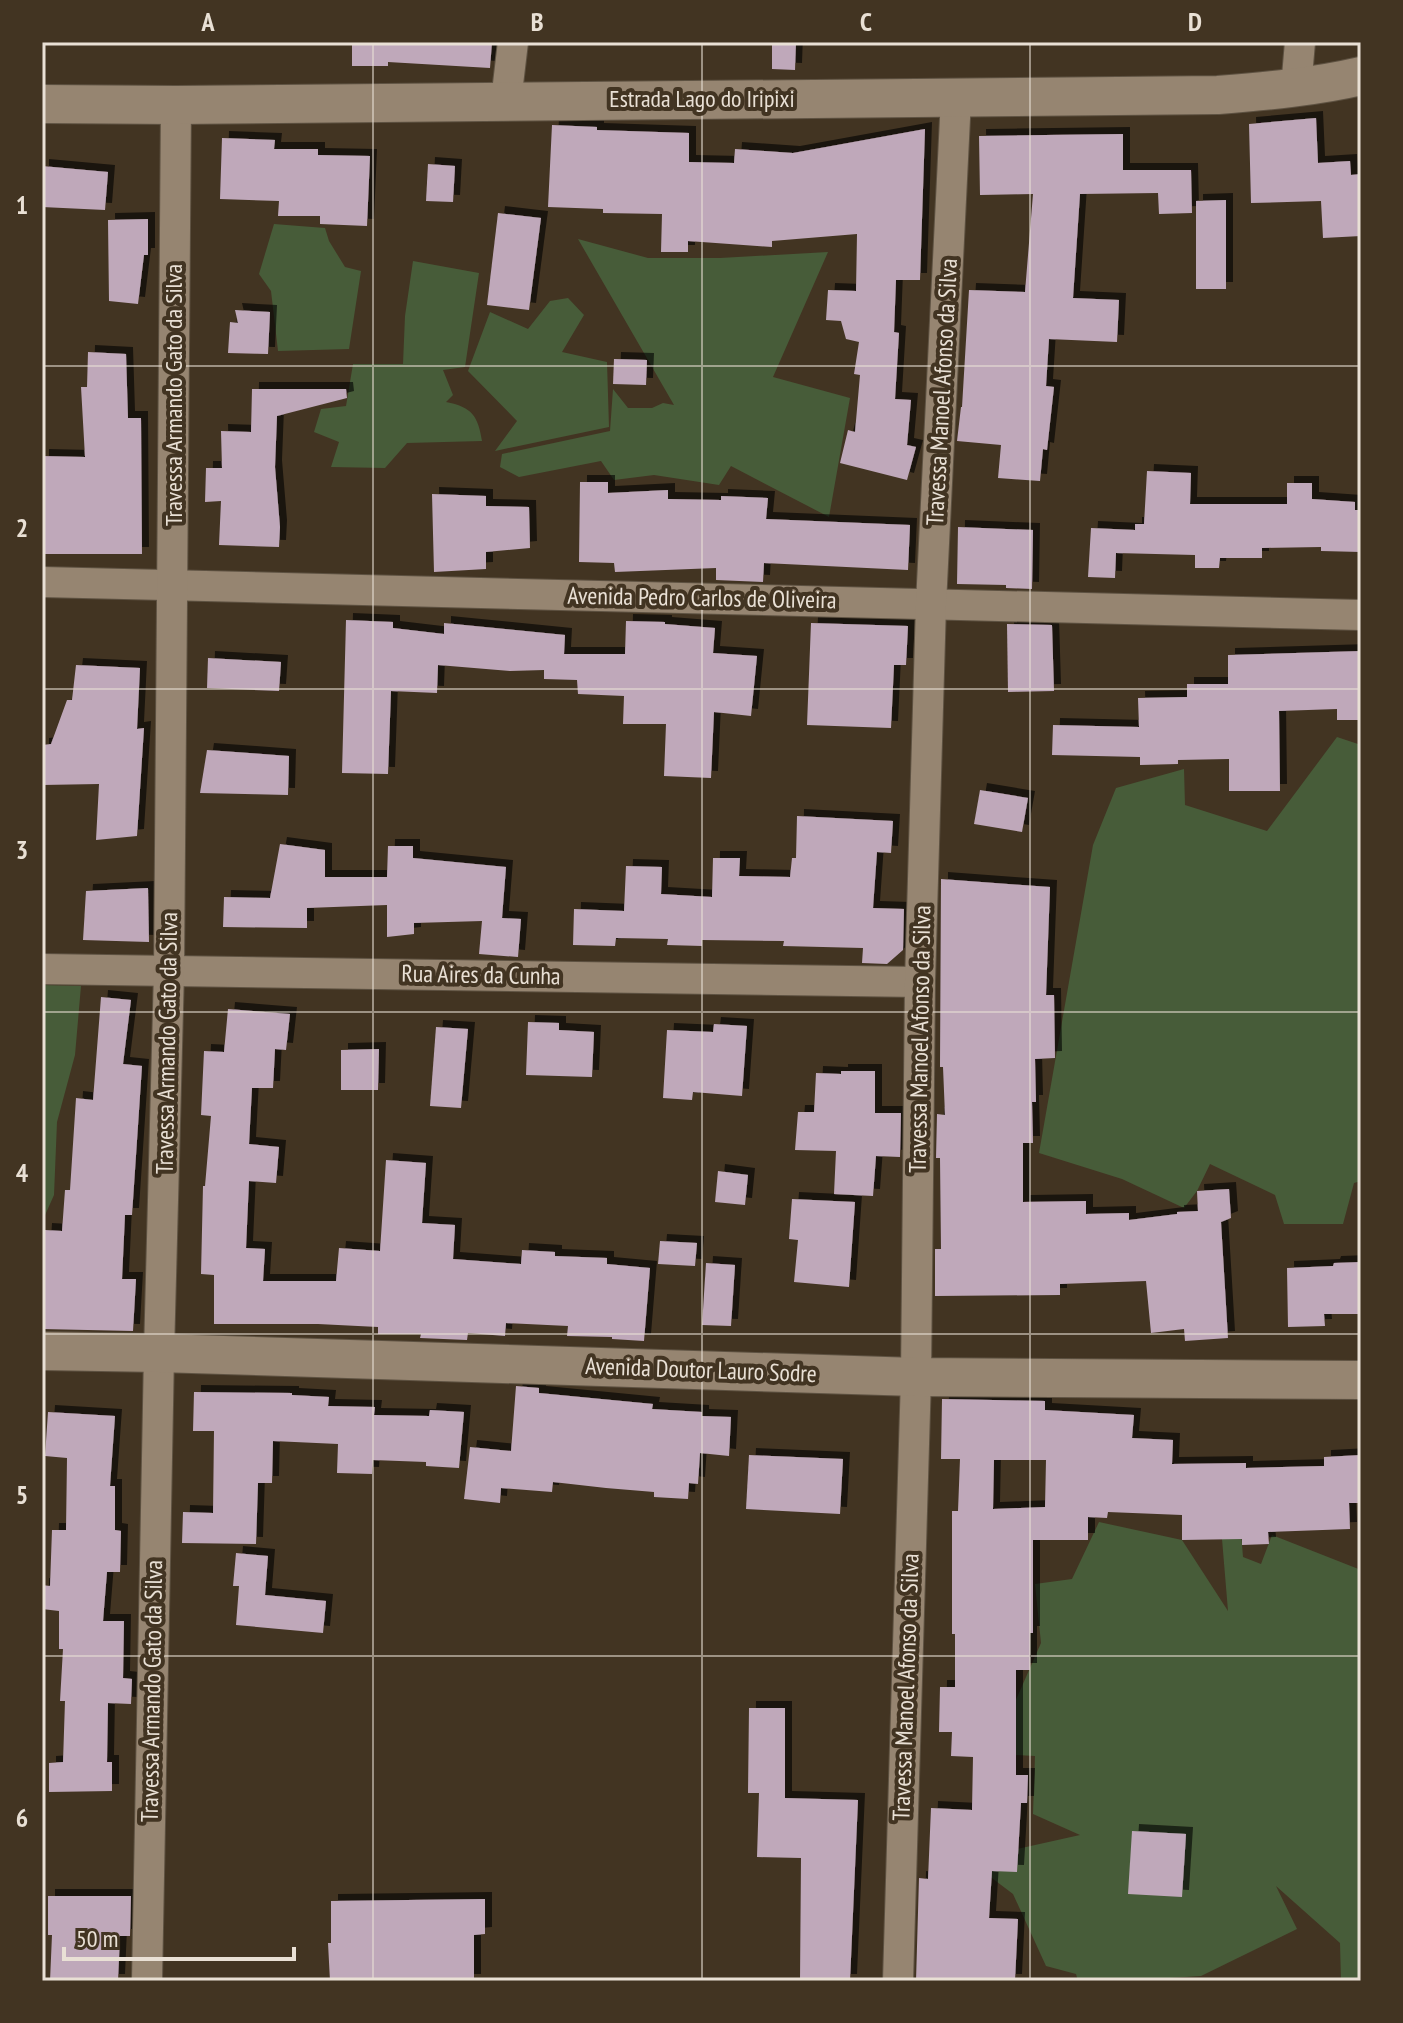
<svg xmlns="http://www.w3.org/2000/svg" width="1403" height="2023" viewBox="0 0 1403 2023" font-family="'PT Sans Narrow',sans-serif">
  <defs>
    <filter id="shadow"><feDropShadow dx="7" dy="-7" stdDeviation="0" flood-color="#0009"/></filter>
  </defs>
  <rect width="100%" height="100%" fill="#423422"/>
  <g fill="#475c39">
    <path d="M274,224L325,228L329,241L345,267L361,271L349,349L278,351L271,291L259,274Z"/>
    <path d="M578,239L648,258H720L828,252L773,377L850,398L829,517L731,466L719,485L654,475L614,480L601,461L519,477L500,467L502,454L610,431L613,389L628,408H652L663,403L674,405Z"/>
    <path d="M413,261L479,273L465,367L443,370L453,395L446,402C472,407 478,416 482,441L407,443L385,468L331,467L339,442L314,432L321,409L346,406L353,364H403L405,316Z"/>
    <path d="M568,298L584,315L562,352L607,362L609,427L495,451L517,421L468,371L490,312L528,329L550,301Z"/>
    <path d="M1337,737L1361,745V1181L1354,1183L1343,1224H1284L1275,1195L1210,1164L1197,1191L1184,1208L1122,1179L1039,1153L1093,845L1116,788L1184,769L1185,805L1267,831Z"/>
    <path d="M42,985L81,986L75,1055L57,1122L54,1195L42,1222Z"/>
    <path d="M1239,1507L1243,1557L1261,1564L1272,1535L1361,1570V1981H1341L1340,1943L1276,1886L1297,1929L1201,1976L1154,1979L1152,1981H1078L1076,1974L1046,1966L1013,1894L968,1860L1080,1835L1033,1814L1035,1756L992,1754L1041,1643L1035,1584L1072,1579L1099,1522L1182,1540L1228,1611L1222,1539Z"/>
  </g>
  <g fill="#bfa8ba" fill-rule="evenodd" filter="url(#shadow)">
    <path d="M352,42H492L490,68L388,62V66H352Z"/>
    <path d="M772,42H796L795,70L772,69Z"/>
    <path d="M1316,118L1318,163L1350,161L1351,175L1361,174V236L1323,238L1321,201L1251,203L1249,124Z"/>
    <path d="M552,125L597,127V130L689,133V162L734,163L735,149L793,153L925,129L920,280H896L894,332L899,333L895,399L911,400L907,445L916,447L907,480L840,463L848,430L855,432L860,375L854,374L859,342L846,339L841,321L826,320L828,290L856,291L857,234L772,241V247L688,241V252H661L662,214L603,213V209L548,207Z"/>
    <path d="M1123,134V170H1191L1192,213L1159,214L1158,193L1080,194L1073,298L1119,300L1117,342L1049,339L1046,386L1054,387L1047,450L1043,449L1040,481L998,478L1001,445L957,441L961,407H962L969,290L1025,292L1033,194L980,195L979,136Z"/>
    <path d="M222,138L275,140L274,149H318V155L370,156L367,226L320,224V216H278L279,201L220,199Z"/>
    <path d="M428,164L455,166L453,202L426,201Z"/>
    <path d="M42,166L108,172L105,210L42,207Z"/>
    <path d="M1226,200V289H1196V201Z"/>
    <path d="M498,213L541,218L529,310L487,305Z"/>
    <path d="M148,219V255H144L138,304L109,301L108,220Z"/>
    <path d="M235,310L270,312L268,354L228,353L230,322L238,323Z"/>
    <path d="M88,352L126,354L128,418H141L142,554H42V456L85,457L81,387H87Z"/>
    <path d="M614,359L647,360L646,385L613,384Z"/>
    <path d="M252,389H346L347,398L277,416L275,467L280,527L279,547L219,545L221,501L205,502L206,468H222L221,431L251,432Z"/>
    <path d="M1147,471L1191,473L1190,504H1287V483H1312V499L1355,502V510H1361V552L1321,551V547L1262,548V558H1220L1219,568H1195V555L1116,553L1115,578L1088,577L1091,528L1135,530V524H1144Z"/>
    <path d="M580,482H608V493L668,490V499L721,500V496L768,498L766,519L910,525L908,570L764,563L763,582L716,580V568L615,572L614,563L579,562Z"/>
    <path d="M432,494L486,496V506L529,507L530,548L486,552V569L434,572Z"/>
    <path d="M958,527L1033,530L1032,589L1006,588V585L957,584Z"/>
    <path d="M346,620L393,622V628L444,634V623L565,635L564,654H625L626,621L665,622V624L715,628L713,653L757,656L751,716L714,712L711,778L664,776L666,724H623L624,696L578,694L577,680L544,679V670L510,671L438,665L437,693L391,691L388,774L342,773Z"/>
    <path d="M811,623L908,626L906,665H894L891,728L807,725Z"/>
    <path d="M1007,624L1052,625L1054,691L1008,692Z"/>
    <path d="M1361,651V720H1337V709L1279,711L1280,791H1229V759L1178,760V764L1140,765V757L1052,755L1053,725L1139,727L1138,698L1187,697V684H1228V655Z"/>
    <path d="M208,658L281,662L279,691L207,688Z"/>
    <path d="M76,665L140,668L137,729L144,728L137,836L96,840L99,784L42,785V745L51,744L67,700H72Z"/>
    <path d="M207,750L289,756L288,795L200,793Z"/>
    <path d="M980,790L1028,798L1022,832L974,824Z"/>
    <path d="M797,816L893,821L891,853L877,852L873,908L904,909L903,950L887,964L862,963L863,948L783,946L784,941L702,940V946L667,945L668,939L616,938L615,946L573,945L574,909L624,911L626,866L662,867L661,894L712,897L713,858H740L739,876L790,877L792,858H796Z"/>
    <path d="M280,844L325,850V877H387L388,846H413V858L506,867L502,918L521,919L518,957L479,954L482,921L414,923V934L387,937V905L307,908V928L223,927L224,897L270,898Z"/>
    <path d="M941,879L1050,887L1046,995H1054L1055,1058L1035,1059L1036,1102H1032L1033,1143H1023V1202L1086,1201V1214L1129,1213V1220L1177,1214V1212L1198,1211L1197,1191L1229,1189L1231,1218L1221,1222L1228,1338L1185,1341L1184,1329L1151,1333L1146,1281L1060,1284V1295L935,1296V1249H941L940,1158H936L937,1114L945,1115L943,1067H940Z"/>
    <path d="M148,888L149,942L83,940L86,891Z"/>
    <path d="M101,997L131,1000L123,1064L142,1066L132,1215H125L122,1279H136L133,1331L42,1329V1276L45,1230L62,1231L65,1190H70L76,1098L93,1100Z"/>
    <path d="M228,1009L290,1014L286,1050L275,1049L273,1088H252L249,1144L279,1147L276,1183L249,1181L246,1248L265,1249L263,1281H336L339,1248L380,1251L386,1160L426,1163L422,1223L455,1225L453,1259L521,1264L522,1250L555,1252V1256L607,1258V1264L650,1268L644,1341L612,1339V1337L567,1336L568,1326L506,1323L505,1336L468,1333L467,1340L420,1338L421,1334H378V1327L318,1324H214V1275L201,1274L203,1186H205L211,1116L201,1115L204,1051L224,1052Z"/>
    <path d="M528,1022L559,1023V1030L594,1032L592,1077L526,1075Z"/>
    <path d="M714,1024L747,1026L742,1096L693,1092L692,1100L663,1098L667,1030L713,1032Z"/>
    <path d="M436,1027L468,1029L461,1108L430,1106Z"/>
    <path d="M379,1049L378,1090H341V1050Z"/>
    <path d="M841,1071H875V1113H901L900,1157L876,1156L873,1196L834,1194L836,1151L795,1150L798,1112H814L816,1073L841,1074Z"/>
    <path d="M718,1171L748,1175L745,1205L715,1202Z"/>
    <path d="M792,1199L855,1202L849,1287L794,1282L798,1240L789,1239Z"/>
    <path d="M660,1241L697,1243L695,1266L658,1264Z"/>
    <path d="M1361,1262V1314H1324L1325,1326L1288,1327L1287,1268L1333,1266L1334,1263Z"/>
    <path d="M706,1263L735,1265L731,1326L702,1325Z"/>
    <path d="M516,1386L539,1388V1393L653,1404L652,1409L702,1412V1416L731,1417L729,1456L700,1453L698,1484L689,1483L688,1499L654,1497V1492L606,1488L553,1482L552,1492L501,1488L500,1503L464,1499L470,1447L511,1451Z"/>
    <path d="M194,1392L292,1393V1395L329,1397L328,1406L375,1407L374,1415L429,1416L430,1410L464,1412L459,1468L426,1466V1462L373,1460L372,1474L337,1473L338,1444L273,1441L272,1483H258L256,1544L182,1543L183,1512L213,1513L214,1431H193Z"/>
    <path d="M942,1399L1045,1401V1410L1134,1415L1132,1438L1173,1440L1172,1464L1246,1463V1468L1324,1466V1457L1361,1455V1503H1349L1350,1529L1268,1532L1269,1544L1242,1545V1539L1182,1540V1515L1108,1512L1107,1518L1088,1517V1540H1033V1633H1030V1670H1016V1775H1028L1027,1803H1021L1017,1872L992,1871L989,1918L1018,1919L1015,1981H916L919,1878L928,1879L931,1808L972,1810L973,1757L951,1756L952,1732H939L940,1687H955V1634H952V1511H958L960,1459H941ZM994,1460H1046L1045,1507L993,1509Z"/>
    <path d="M48,1412L115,1416L110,1486H115V1530L121,1531L120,1572H107L103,1621H124L123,1678L132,1679L131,1704L108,1703L107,1762H112V1791L49,1792V1763L63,1762L65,1701H60L63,1649H59V1611L42,1609V1585L50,1586L52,1530H66L67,1458L45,1456Z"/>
    <path d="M749,1455L843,1459L840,1514L746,1509Z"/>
    <path d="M236,1553L268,1556L265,1595L326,1601L323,1633L236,1625L239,1586H233Z"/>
    <path d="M749,1708H785V1798L858,1800L850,1981H800L801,1858L757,1857L759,1793H748Z"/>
    <path d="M1132,1831L1186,1834L1182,1897L1128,1894Z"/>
    <path d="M48,1896H131L130,1936H120L118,1981H50L52,1935H48Z"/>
    <path d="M485,1899V1934L474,1935V1981H330L328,1943H331V1901Z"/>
  </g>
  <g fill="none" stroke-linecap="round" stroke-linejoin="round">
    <g stroke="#5e5242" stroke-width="32">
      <g id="minor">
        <path d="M1296,88L1300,42"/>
        <path d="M506,101L513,42"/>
        <path d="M42,582L1361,615"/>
        <path d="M42,969L920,982"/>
        <path d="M147,1981L159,1353L169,971L176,105"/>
        <path d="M898,1981L916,1377L920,982L931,604L956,98"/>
      </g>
    </g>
    <g stroke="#5e5242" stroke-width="40">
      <g id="tertiary">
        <path d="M42,104L176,105L1218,95C1266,91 1314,87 1361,76"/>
        <path d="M42,1351L159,1353L916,1377L1361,1380"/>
      </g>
    </g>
    <use href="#minor" stroke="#968571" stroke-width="30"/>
    <use href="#tertiary" stroke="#968571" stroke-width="38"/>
  </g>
  <path fill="none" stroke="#e9e0d5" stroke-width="2" stroke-opacity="0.55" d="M373,42V1981M702,42V1981M1030,42V1981M42,366H1361M42,689H1361M42,1012H1361M42,1334H1361M42,1656H1361"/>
  <g text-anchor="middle" stroke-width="8" stroke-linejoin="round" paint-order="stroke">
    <g font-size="24" fill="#e9e0d5" stroke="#423422">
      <text x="702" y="107">Estrada Lago do Iripixi</text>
      <text transform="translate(942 392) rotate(-87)" y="8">Travessa Manoel Afonso da Silva</text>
      <text transform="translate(174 395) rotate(-90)" y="8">Travessa Armando Gato da Silva</text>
      <text transform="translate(702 598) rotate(1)" y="8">Avenida Pedro Carlos de Oliveira</text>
      <text transform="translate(481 975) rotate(1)" y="8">Rua Aires da Cunha</text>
      <text transform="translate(920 1039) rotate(-89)" y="8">Travessa Manoel Afonso da Silva</text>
      <text transform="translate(167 1043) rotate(-89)" y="8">Travessa Armando Gato da Silva</text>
      <text transform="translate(701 1370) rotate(2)" y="8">Avenida Doutor Lauro Sodre</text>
      <text transform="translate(906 1687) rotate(-88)" y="8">Travessa Manoel Afonso da Silva</text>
      <text transform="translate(152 1691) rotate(-89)" y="8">Travessa Armando Gato da Silva</text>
    </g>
  </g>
  <rect width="1403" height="2023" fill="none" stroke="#423422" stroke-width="88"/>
  <path d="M64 1947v12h230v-12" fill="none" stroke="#e9e0d5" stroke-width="4"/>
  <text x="76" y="1947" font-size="24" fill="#e9e0d5" stroke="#423422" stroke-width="6" paint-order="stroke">50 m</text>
  <rect x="44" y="44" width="1315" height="1935" fill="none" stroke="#e9e0d5" stroke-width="3"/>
  <g font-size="26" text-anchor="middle" font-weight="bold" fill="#e9e0d5">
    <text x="208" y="31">A</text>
    <text x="537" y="31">B</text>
    <text x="866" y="31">C</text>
    <text x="1195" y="31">D</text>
    <text x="22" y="214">1</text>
    <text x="22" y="537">2</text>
    <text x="22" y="859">3</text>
    <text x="22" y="1182">4</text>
    <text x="22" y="1504">5</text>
    <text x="22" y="1827">6</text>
  </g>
</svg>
